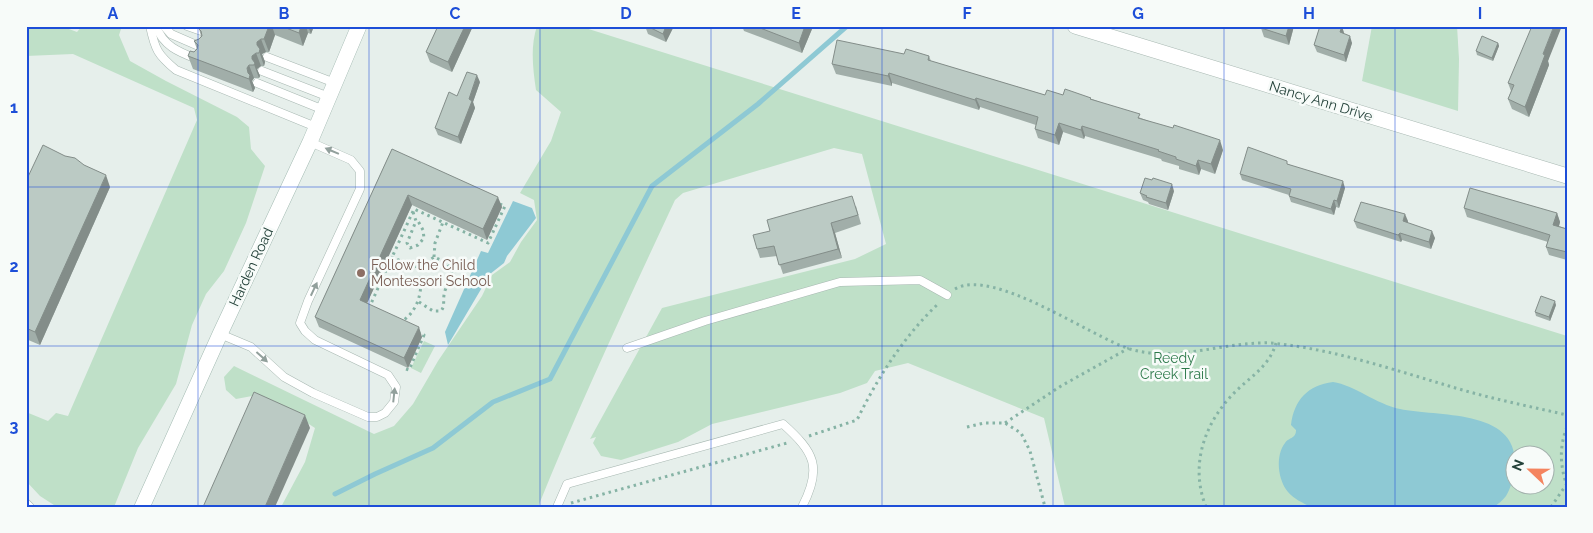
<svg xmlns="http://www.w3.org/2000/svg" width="1593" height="533" viewBox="0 0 1593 533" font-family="Raleway,sans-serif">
  <rect width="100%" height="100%" fill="#e6efeb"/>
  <g fill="#bfe0c8" fill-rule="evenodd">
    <path d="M26,26H61L77,32L82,26H122L119,35L130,61L166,81L237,117L249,127L251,149L265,166L246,223L224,271L206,294L192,325L176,384L138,448L114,507H57L40,496L26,481V412L48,421L56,413L68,416L197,120L194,108L73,54L26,56Z"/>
    <path d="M537,26H579L1567,336V507H1065L1044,418L908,363L875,371L867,383L840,393L712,424L678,442L621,460L601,456L593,443L596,437L590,439L662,308L855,259L886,244L862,154L834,148L683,193L675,200C628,301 580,403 538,507H281L305,462L315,428L295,415L252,396L236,399L226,390L224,377L234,366L374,434L394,426L413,404L438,361L482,296L492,275L510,262L521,242L537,220L534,200L520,193L551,141L561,112L536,90C533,69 530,47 537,26ZM1516,456H1546V486H1516Z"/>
    <path d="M1372,26H1457L1459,59L1458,111L1362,81Z"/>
    <path d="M424,341L435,346L421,373L411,368Z"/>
  </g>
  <g fill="#8ec9d4">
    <path d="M513,201L532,208L536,218L507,256L504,263L490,274L448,345L445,332L481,251L488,253Z"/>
    <path d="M1333,382C1354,385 1376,404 1400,409C1436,417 1517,408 1515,464C1515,473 1511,488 1506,496C1503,500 1498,504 1494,507H1311C1303,503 1294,499 1288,492C1278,480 1275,456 1285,443C1289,437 1296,439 1296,430L1291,425C1294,400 1308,385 1333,382Z"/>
  </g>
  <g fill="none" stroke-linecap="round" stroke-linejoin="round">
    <path stroke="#8ec9d4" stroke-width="5" d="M335,494L375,474L433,448L493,402L550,379L652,186L758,104L847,26"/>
    <g stroke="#a8b8b2" stroke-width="9">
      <g id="lane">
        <path d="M150,26C155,50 158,55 176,70L316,127"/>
        <path d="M156,26C163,46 179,52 197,59"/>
        <path d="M164,26L171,34L201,47"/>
        <path d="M187,26L207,33"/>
        <path d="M267,57L335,83"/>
        <path d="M262,71L329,97"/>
        <path d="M257,83L324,110"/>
        <path d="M220,334L251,347L284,377L313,393L368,417H377L385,413L394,402L396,387L388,375L315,340L305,331L300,323L308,301L360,189V171L351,160L310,142"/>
        <path d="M627,348L705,321L840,282L920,280L947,295"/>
        <path d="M26,503L30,507"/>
        <path d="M557,507L567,484L783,424C814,452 823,467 802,507"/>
      </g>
    </g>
    <g stroke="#a8b8b2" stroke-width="16">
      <path id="street" d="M1075,26L1567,176"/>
    </g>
    <g stroke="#a4bbb3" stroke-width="16">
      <path id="secondary" d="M142,507L220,334L310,142L359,26"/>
    </g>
    <g stroke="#86b3a5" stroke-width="3" stroke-dasharray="2.5 4" stroke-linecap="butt">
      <path d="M26,80L31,84"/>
      <path d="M413,212L416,221L407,243L410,248L418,245L424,238L423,230L418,221H416"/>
      <path d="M385,255L420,268C423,288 420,310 401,322"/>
      <path d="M434,257L435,243L443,222"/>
      <path d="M955,289C993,267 1089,336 1130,349C1174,362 1217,344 1261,343C1270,342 1279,344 1288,345C1341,352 1398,371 1449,386C1488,398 1528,406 1567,415"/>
      <path d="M419,302L433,311H441C445,306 443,302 444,295C445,287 451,280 452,271L447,263L434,257L420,268"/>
      <path d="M369,308L414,209L488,243L505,206L497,203"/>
      <path d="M406,369L409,370L424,335L417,332"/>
      <path d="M1005,423L1061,386L1129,348"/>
      <path d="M967,427L984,423H1005L1021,433L1030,451L1045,507"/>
      <path d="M1567,427C1559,447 1560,466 1567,486"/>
      <path d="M809,436L857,420C878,377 904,336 939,303"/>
      <path d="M571,503L787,443"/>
      <path d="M1206,507C1189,464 1205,421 1237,390C1252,376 1270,365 1276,343"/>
      <path d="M1551,507L1566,485"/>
    </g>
    <use href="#lane" stroke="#fff" stroke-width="8"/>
    <use href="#street" stroke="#fff" stroke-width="15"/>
    <use href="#secondary" stroke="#fff" stroke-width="15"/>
  </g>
  <g fill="#a1aea9">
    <path d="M200,26H314L311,34L308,33L303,46L275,35L269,52H266L262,54L265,62L264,66H261L257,69L260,76L259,78H254L252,81L255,88L253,92L193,69L188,56L197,49L194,41L199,39L201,36L199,29Z"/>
    <path d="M438,26H473L452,72L430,62L426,52Z"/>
    <path d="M645,26H674L666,42L648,34Z"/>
    <path d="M742,26H811L812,29L802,53L744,31Z"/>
    <path d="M1294,26L1289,45L1264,37L1261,28Z"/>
    <path d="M1320,26H1342L1344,34L1352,43L1346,62L1317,52L1314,45Z"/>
    <path d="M1498,43L1499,46L1493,61L1477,55L1476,51Z"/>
    <path d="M1550,53L1548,61L1549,65L1529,117L1512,109L1508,99L1511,91L1508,83Z"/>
    <path d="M904,54L929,56L931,61L1045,95H1063L1092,99L1223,150L1215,174L1201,169L1199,175L1179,169V166L1162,161L1161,159L1085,136L1084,139L1063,132L1059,145L1038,138L1035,129L1036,125L980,107L979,110L892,83V86L836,74L832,64Z"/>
    <path d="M480,82L473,102L475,108L461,144L438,135L435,128L457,96Z"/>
    <path d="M392,149L502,207L487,240L412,205L367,303L422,337L408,368L319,327L315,317Z"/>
    <path d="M1288,164L1345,188L1339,208L1336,207L1334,215L1291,202L1289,196V195L1242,180L1240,174Z"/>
    <path d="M26,181L110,187L40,345L26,339Z"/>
    <path d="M1174,191L1168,210L1149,204L1148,202L1143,200L1140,193Z"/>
    <path d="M856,206L861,224L835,233L842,258L783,274L777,256L760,258L757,249Z"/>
    <path d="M1464,208L1557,213L1560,222L1559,226L1567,229V260L1549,255L1546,247L1548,242L1467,217Z"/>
    <path d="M1354,221H1408V223L1435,238L1431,249L1402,240L1401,242L1357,228Z"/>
    <path d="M1556,305L1550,321L1536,316L1535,312Z"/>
  </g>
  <g fill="#838d89">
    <path d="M269,26H272L275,35L269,52L264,39Z"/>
    <path d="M301,26H306L308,33L303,46L299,33Z"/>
    <path d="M308,26H314L311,34Z"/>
    <path d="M465,26H473L452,72L448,62Z"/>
    <path d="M666,26H674L666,42L663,34Z"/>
    <path d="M805,26H811L812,29L802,53L799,43Z"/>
    <path d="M1289,26H1294L1289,45L1286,36Z"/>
    <path d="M1342,26L1344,33L1342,39L1340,32Z"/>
    <path d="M1554,26H1562L1548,61L1549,65L1529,117L1525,107L1543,54Z"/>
    <path d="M1350,36L1352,43L1346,62L1344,55Z"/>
    <path d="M261,39L266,52L262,54L265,62L264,66L257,45V42Z"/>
    <path d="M1498,43L1499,46L1493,61L1492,58Z"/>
    <path d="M256,53L261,66L257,69L260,76L259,78L252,59V56Z"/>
    <path d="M249,65L254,78L252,81L255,88L253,92L249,79L248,73L247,68Z"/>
    <path d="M889,73L892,83V86L888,76Z"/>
    <path d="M477,75L480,82L473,102L475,108L461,144L458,137L469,99Z"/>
    <path d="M976,98L980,107L979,110L975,100Z"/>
    <path d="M1059,123L1063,132L1059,145L1055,135Z"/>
    <path d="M1082,126L1085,136L1084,139L1081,130Z"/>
    <path d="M1220,140L1223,150L1215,174L1211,164Z"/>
    <path d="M1198,160L1201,169L1199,175L1196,166Z"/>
    <path d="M106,175L110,187L40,345L35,332Z"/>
    <path d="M1343,181L1345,188L1339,208L1337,201Z"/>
    <path d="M1172,184L1174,191L1168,210L1166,203Z"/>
    <path d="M408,195L412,205L364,310L360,300Z"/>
    <path d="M498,197L502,207L487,240L483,229Z"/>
    <path d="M1334,200L1336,207L1334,215L1331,209Z"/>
    <path d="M1557,213L1560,222L1557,233L1553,225Z"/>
    <path d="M1405,214L1408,221L1406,228L1403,221Z"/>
    <path d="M831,223L835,233L842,258L838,249Z"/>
    <path d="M1432,231L1435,238L1431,249L1429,242Z"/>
    <path d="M1400,233L1402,240L1401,242L1398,235Z"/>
    <path d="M1555,301L1556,305L1550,321L1549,317Z"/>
    <path d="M419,327L422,337L408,368L404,358Z"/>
    <path d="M305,415L310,428L275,507H265Z"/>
  </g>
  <g fill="#bbcac4" stroke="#838d89">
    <path d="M200,26H269L264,39H261L257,42V45L260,49L259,53H256L252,56V59L255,63L254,65H249L247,68L248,73L250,75L249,79L188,56L190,51L194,52L197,49L198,45L194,41L199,39L202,36L201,31L199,29Z"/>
    <path d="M281,26H301L299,33Z"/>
    <path d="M438,26H465L448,62L426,52Z"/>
    <path d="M647,26H666L663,34Z"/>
    <path d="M755,26H805L799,43Z"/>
    <path d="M1261,26H1289L1286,36L1261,28Z"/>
    <path d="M1320,26H1342L1340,32L1350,36L1344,55L1314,45Z"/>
    <path d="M1532,26H1554L1543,54L1545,55L1525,107L1508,99L1514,85L1508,83Z"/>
    <path d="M1482,36L1498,43L1492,58L1476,51Z"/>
    <path d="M837,40L904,54L906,49L929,56L928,60L1045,95L1047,90L1063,95L1065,89L1091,98L1090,99L1140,114L1138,118L1173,128L1174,125L1220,140L1211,164L1198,160L1196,166L1176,159V157L1158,151L1159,150L1082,126L1081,130L1059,123L1055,135L1035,129L1038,117L976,98L975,100L889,73L888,76L832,64Z"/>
    <path d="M467,72L477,75L469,99L472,101L458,137L435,128L449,92L457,96Z"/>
    <path d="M43,145L65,156L75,158L84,165L106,175L35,332L26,328V181Z"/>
    <path d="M1248,147L1287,161V164L1343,181L1337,201L1334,200L1331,209L1289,196L1291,189L1240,174Z"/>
    <path d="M392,149L498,197L483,229L408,195L360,300L419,327L404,358L315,317Z"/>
    <path d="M1145,178L1152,180L1153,178L1172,184L1166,203L1146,197L1147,196L1140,193Z"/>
    <path d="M1470,188L1557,213L1553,225L1567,229V252L1546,247L1550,235L1464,208Z"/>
    <path d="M852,196L858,215L831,223L838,249L779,265L774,246L757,249L753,235L770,231L767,220Z"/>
    <path d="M1361,202L1405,214L1403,221L1432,231L1429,242L1400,233L1398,235L1354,221Z"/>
    <path d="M1541,296L1555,301L1549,317L1535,312Z"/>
    <path d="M254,392L305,415L265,507H203Z"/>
  </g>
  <defs><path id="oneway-solid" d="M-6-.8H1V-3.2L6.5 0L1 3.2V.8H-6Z" transform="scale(1.25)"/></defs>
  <g fill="#92a09c">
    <use href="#oneway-solid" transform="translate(332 151) rotate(-157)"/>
    <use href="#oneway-solid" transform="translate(314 289) rotate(-65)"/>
    <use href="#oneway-solid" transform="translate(262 357) rotate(42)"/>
    <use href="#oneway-solid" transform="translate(394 395) rotate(-84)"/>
  </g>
  <path fill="none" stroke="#1d4ed8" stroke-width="1" stroke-opacity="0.55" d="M198,26V507M369,26V507M540,26V507M711,26V507M882,26V507M1053,26V507M1224,26V507M1395,26V507M26,187H1567M26,346H1567"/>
  <circle fill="#8d6e63" stroke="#f7fbf9" stroke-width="2" cx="361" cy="273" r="5"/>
  <g text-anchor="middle" stroke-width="5" stroke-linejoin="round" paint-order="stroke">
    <g font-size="14" fill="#24423a" stroke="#f7fbf9">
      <text transform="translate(1321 101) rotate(17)" y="5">Nancy Ann Drive</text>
      <text transform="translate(251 267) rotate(-65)" y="5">Harden Road</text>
    </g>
    <g font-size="14" fill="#785e54" stroke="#f7fbf9" text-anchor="start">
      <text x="371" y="270">Follow the Child<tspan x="371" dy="16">Montessori School</tspan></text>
    </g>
    <g font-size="14" fill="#2d7a4b" stroke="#f7fbf9">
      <text x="1174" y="363">Reedy<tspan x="1174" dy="16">Creek Trail</tspan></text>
    </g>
  </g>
  <rect width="1593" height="533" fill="none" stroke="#f7fbf9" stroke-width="55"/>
  <g transform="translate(1530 470) rotate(292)"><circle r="24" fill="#f7fbf9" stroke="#a3b1ad"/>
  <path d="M0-4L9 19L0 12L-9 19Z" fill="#f4845f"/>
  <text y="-8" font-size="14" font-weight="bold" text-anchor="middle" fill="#24423a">N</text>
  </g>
  <rect x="28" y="28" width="1538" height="478" fill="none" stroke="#1d4ed8" stroke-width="2"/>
  <g font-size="16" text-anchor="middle" font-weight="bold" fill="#1d4ed8">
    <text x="113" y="19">A</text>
    <text x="284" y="19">B</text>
    <text x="455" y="19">C</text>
    <text x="626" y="19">D</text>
    <text x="796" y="19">E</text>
    <text x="967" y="19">F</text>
    <text x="1138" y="19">G</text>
    <text x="1309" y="19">H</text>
    <text x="1480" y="19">I</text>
    <text x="14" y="113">1</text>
    <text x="14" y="272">2</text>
    <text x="14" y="432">3</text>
  </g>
</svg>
